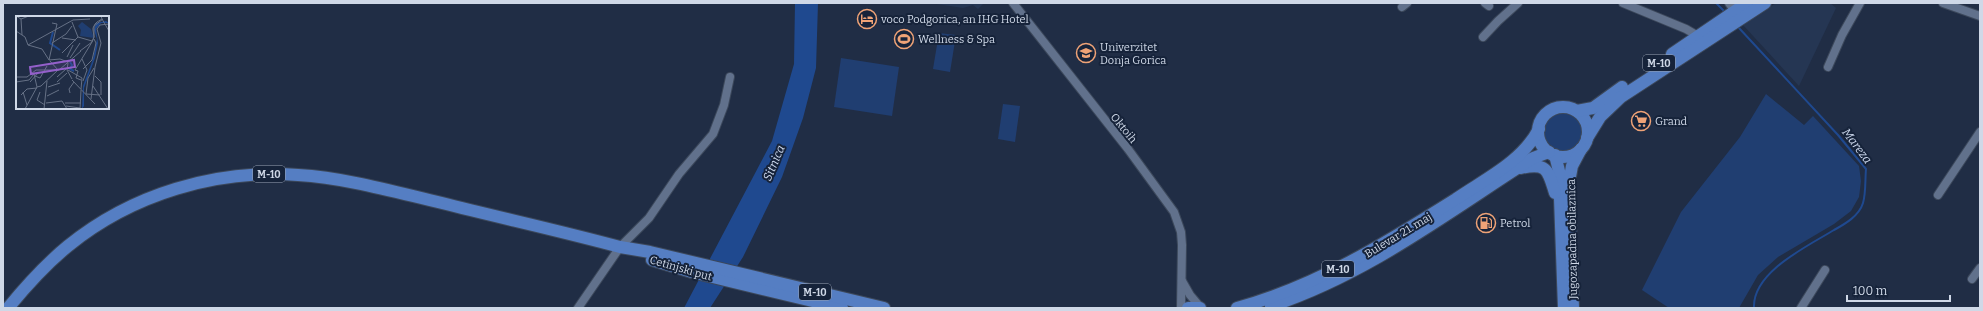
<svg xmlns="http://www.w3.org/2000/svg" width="1983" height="311" viewBox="0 0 1983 311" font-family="Bitter,serif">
  <rect width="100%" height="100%" fill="#202d45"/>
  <g fill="#253653">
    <path d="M930,3H984L978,9L973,5L963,8Z"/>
    <path d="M1776,3H1830L1836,8L1799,86L1743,25Z"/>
  </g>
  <g fill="#203e71">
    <path d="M939,33L956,35L950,72L933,69Z"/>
    <path d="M841,58L899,67L892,116L834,107Z"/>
    <path d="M1766,94L1804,125L1813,116L1859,166L1861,181L1859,197L1851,211L1834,224L1778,257L1758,275L1739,308H1669L1642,290L1681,212L1740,137Z"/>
    <path d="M1003,104L1020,106L1015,142L998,139Z"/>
    <circle cx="1563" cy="132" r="19"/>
  </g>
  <path fill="#1f498f" d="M795,3H818L816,68L803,118L782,177L743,257L710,308H684L772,141L794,64Z"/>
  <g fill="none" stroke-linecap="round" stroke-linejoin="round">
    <g stroke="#1f498f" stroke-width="2">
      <path d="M1716,3L1725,12"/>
      <path d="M1739,28L1838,135L1866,169C1865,180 1866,193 1863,203C1859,216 1845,224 1834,230C1808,246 1752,272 1754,308"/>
    </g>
    <g stroke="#3c485b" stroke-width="10">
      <g id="minor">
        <path d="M1013,3L1128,149L1174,212L1181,232L1182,245L1181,308"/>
        <path d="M1485,3L1489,6"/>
        <path d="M1623,3L1686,29L1698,36"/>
        <path d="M1729,3L1735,11"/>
        <path d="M1943,3L1980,16"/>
        <path d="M1402,7L1407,3"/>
        <path d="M1483,37L1498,21L1518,3"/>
        <path d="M1828,67L1842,35L1860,3"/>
        <path d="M1938,195L1980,132"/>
        <path d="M1972,279L1980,268"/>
        <path d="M1182,281L1190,295L1201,308"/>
        <path d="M578,308L620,247L649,218L679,174L713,134L724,105L730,77"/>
        <path d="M1801,308L1825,270"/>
      </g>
    </g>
    <g stroke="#3c485b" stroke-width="14">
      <g id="primary">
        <path d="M1672,54L1747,3"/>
        <circle cx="1563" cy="132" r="25"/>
        <path d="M1577,111L1593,108L1622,87"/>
        <path d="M1587,138L1600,117L1621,97L1765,3"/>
        <path d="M1555,155L1559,171L1564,308"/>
        <path d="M1521,168C1548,162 1548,171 1555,193"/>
        <path d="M652,260L692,272L842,308"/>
        <path d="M1271,306C1368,274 1448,212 1533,158L1549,152"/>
        <path d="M8,308C26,286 46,264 68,246C132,194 216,169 298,175C347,178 395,192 442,203C501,218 561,231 620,247L650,252L884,308"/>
        <path d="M1188,308H1200"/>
        <path d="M1237,308C1317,286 1386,243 1456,199C1485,179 1522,162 1539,129"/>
        <path d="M1573,308L1569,182L1572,166L1581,149"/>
      </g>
    </g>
    <use href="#minor" stroke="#61718c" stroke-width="8"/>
    <use href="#primary" stroke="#557ec3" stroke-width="12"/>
  </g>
  <defs>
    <g id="hotel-ring" transform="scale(1)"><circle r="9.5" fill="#16233a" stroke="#efa377" stroke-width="1.5"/><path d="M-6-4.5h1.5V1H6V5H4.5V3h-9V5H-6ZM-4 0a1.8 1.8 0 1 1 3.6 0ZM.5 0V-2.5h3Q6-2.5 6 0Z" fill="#efa377"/></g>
    <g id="stadium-ring" transform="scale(1)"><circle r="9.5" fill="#16233a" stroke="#efa377" stroke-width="1.5"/><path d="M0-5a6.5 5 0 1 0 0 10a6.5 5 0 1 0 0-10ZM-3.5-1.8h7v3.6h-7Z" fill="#efa377"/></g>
    <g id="university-ring" transform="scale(1)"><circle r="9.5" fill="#16233a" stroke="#efa377" stroke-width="1.5"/><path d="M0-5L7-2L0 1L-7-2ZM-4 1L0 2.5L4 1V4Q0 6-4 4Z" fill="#efa377"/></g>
    <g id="supermarket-ring" transform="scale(1)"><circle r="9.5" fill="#16233a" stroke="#efa377" stroke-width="1.5"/><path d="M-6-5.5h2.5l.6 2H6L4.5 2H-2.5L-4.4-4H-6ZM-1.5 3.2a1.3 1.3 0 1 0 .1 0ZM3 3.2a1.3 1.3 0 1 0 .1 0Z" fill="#efa377"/></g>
    <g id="fuel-ring" transform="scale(1)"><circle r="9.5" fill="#16233a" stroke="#efa377" stroke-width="1.5"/><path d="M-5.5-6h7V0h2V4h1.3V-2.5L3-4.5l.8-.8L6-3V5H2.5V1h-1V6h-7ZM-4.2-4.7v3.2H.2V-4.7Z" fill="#efa377"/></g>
  </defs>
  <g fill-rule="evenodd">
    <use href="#hotel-ring" x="867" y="19"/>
    <use href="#stadium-ring" x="904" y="39"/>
    <use href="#university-ring" x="1086" y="53"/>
    <use href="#supermarket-ring" x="1641" y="121"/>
    <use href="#fuel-ring" x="1486" y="223"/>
  </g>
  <g text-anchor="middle" stroke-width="4" stroke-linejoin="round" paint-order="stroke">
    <g fill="#16233a" stroke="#98a2b3" stroke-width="1">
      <rect x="1643" y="55" width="32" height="16" rx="3"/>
      <rect x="253" y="166" width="32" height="16" rx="3"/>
      <rect x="1322" y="261" width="32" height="16" rx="3"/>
      <rect x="799" y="284" width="32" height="16" rx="3"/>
    </g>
    <g font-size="10" font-weight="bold" fill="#cfd8e7">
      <text x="1659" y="67">M-10</text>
      <text x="269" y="178">M-10</text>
      <text x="1338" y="273">M-10</text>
      <text x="815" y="296">M-10</text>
    </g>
    <g font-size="11" fill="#cfd8e7" stroke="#16233a" text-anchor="start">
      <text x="881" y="23">voco Podgorica, an IHG Hotel</text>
      <text x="918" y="43">Wellness &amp; Spa</text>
      <text x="1100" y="51">Univerzitet<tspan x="1100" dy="13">Donja Gorica</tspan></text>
      <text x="1655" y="125">Grand</text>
      <text x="1500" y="227">Petrol</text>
    </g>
    <g font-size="11" fill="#cfd8e7" stroke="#16233a">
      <text transform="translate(1124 128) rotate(51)" y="4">Oktoih</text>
      <text transform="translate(1398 235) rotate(-31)" y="4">Bulevar 21. maj</text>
      <text transform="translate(1572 239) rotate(-91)" y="4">Jugozapadna obilaznica</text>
      <text transform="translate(681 268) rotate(16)" y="4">Cetinjski put</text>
    </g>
    <g font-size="12" font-style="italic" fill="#cdd9ee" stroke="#16233a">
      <text transform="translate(1857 146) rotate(53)" y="4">Mareza</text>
      <text transform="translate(774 163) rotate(-67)" y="4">Sitnica</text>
    </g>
  </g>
  <g transform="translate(16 16)">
    <rect width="93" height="93" fill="#202d45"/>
    <path d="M66,6L75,13L78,22L64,20L65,14L62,10Z" fill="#203e71"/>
    <path d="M90,5L93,7H85L80,13L82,27L79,42L68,72V90L66,93L67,70L77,43L81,23L78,14L80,7Z" fill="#1f498f"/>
    <path fill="none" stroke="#1f498f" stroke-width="2" d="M37,16L34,27L44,34M54,46L56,49L54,53L58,55"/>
    <path fill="none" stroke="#667186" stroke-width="1" d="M0,0L5,3L13,0M85,0L86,3L81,6L79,8L77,12V14L78,21L76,26L78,21V10L87,3M5,3L6,19M86,3L93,15M56,6L62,21L76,25M0,15L9,21L12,29M46,22L60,24M36,27L50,18L56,10M85,27L81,13L84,9L93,8M12,29L57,4L74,3M12,29L26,33L33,44M64,35L76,26M46,37L62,21M51,41L57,29M54,42L64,27M66,43L71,54L67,65M33,44L41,8L36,7M33,44L44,43L52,46M34,45L42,54M52,47L51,54L56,63M78,52L72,62L70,78L84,79M67,53L76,44L80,27L78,23M52,54L66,62L65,73M19,60L24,62L31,50M79,60L85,66V79M0,61H11L20,54H43L65,35M41,61L50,53M56,64L79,88M65,64L60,62L62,55L59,54L76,26M0,66L13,64L18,58L21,71M14,66L22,57M41,66L51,57M77,70L92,93M32,71L44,67M7,76L11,89M24,76L21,84L29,89M54,77L53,73L58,66M5,79L11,73L21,72M31,80L43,74M75,83L79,51L85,27M30,87L46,85L51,93M49,87H65M50,90L64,92M9,93L21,71L25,70L42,54M28,93L31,65M64,93L65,74"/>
    <path fill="#9460cb" fill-opacity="0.15" stroke="#9460cb" stroke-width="2" d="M58,44L59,51L15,58L14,51Z"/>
    <rect width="93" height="93" fill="none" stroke="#cfd8e7" stroke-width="2"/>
  </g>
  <rect width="1983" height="311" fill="none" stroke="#cfd8e7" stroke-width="8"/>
  <path d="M1847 295v6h103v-6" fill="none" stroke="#cfd8e7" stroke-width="2"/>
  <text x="1853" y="295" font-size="12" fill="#cfd8e7" stroke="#16233a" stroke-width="3" paint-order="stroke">100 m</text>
</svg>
